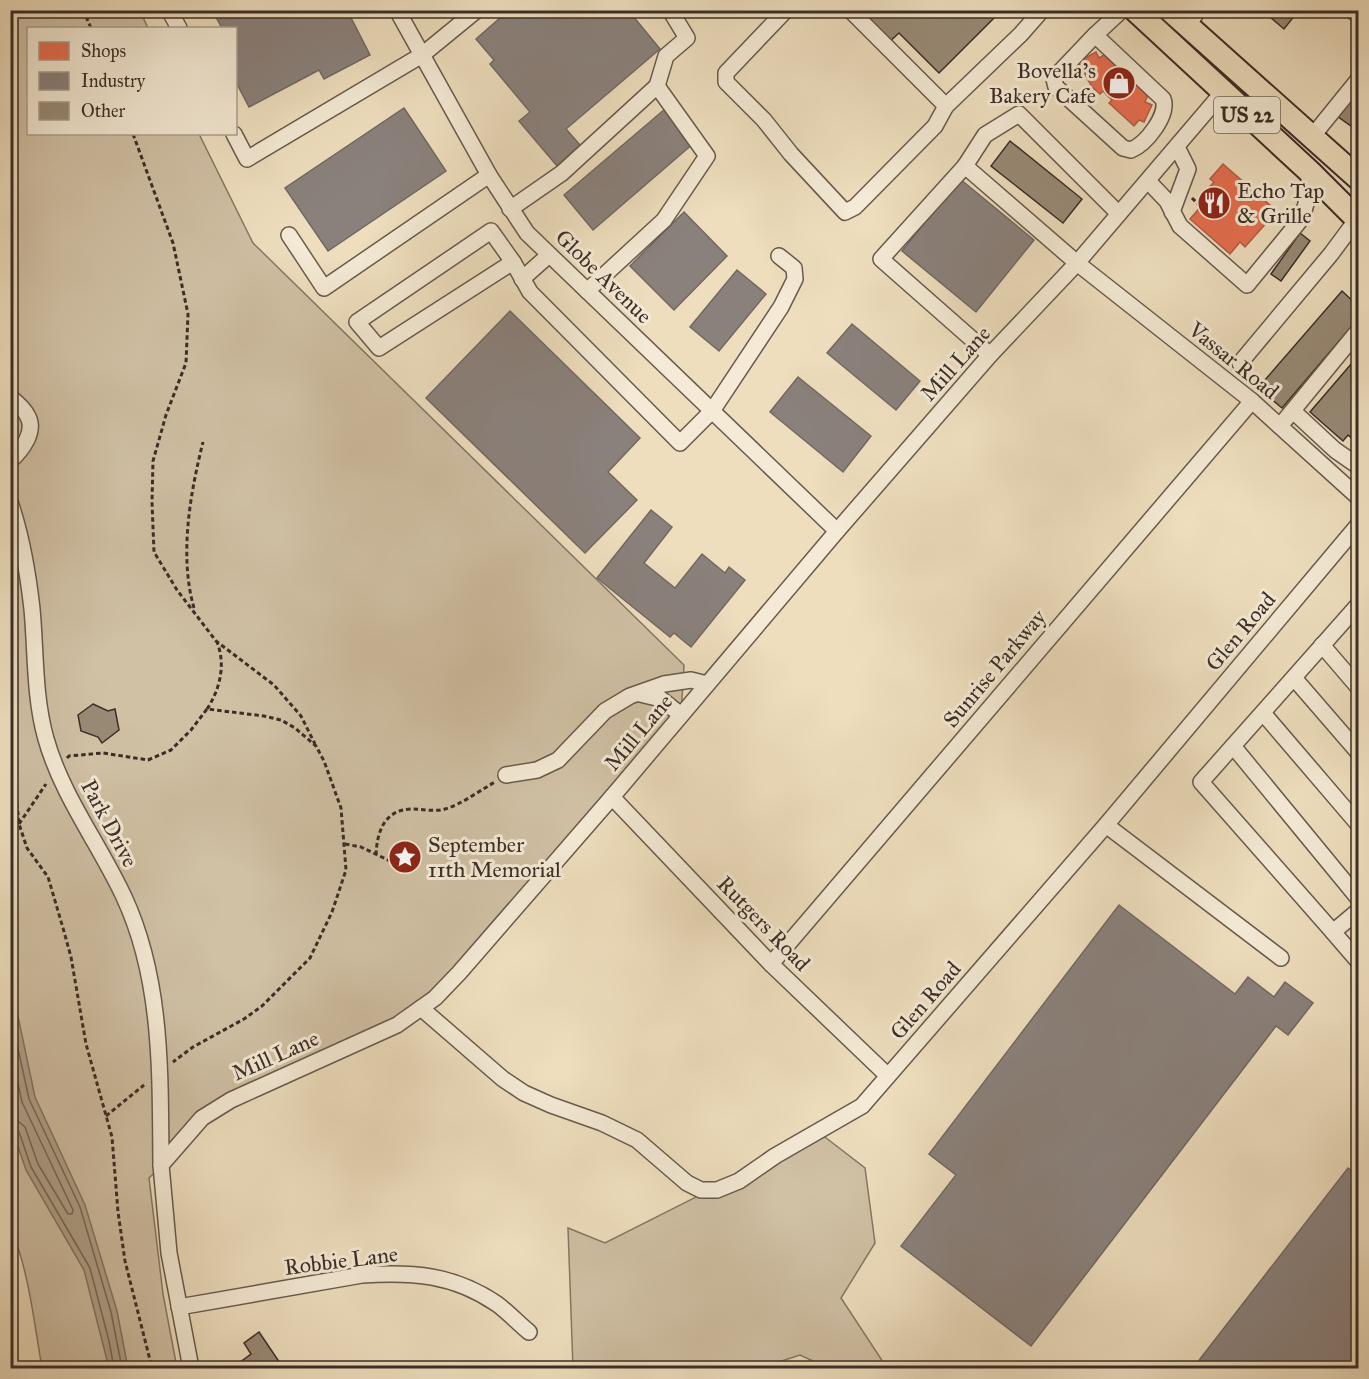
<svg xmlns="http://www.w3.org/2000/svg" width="1369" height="1379" viewBox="0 0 1369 1379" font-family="'IM FELL Great Primer',serif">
  <rect width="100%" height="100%" fill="#eedebe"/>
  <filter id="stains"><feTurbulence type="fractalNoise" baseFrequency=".00333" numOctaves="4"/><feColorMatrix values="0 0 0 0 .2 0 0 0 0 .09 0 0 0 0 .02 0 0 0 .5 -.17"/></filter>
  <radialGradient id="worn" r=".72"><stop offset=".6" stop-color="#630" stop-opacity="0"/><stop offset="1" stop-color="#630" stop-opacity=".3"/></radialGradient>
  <g fill="#d0c0a4" stroke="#867766" stroke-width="1.5">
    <path d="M10,11H140L148,28H28V134H199L253,243L684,665L681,715L435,998L231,1100L149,1178L163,1294L177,1368H42C34,1322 29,1272 11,1228Z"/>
    <path d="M821,1134L865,1168L875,1243L841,1298L887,1368H828L800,1355L760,1368H573L568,1228L605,1243Z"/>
  </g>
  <path fill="#b1a28b" stroke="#827463" stroke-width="1.5" d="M11,983L35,1097L85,1205L117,1311L128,1368H109L84,1270L26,1170L11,1126Z"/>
  <g fill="#e76f51" stroke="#b35c44" stroke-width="1.5">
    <path d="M1096,52L1099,58L1104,55L1148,95L1145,102L1152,105L1144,122L1139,120L1134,126L1109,103L1112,100L1103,91L1100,94L1092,87L1078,62Z"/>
    <path d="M1223,164L1277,211L1245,247L1240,242L1230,254L1190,219L1204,203L1199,199L1214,182L1210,179Z"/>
  </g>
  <g fill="#8a817c" stroke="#726862" stroke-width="1.5">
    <path d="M212,10H347L370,55L324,79L319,70L249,107L236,82V28H222Z"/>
    <path d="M509,10H628L660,49L566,129L580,145L557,166L519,121L530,112L490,64L494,60L476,39Z"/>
    <path d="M404,108L446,171L328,251L285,188Z"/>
    <path d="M665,109L694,143L593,230L564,195Z"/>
    <path d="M960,179L1034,240L976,312L902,251Z"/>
    <path d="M684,212L727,256L674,310L630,266Z"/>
    <path d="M737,270L766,294L719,351L690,327Z"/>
    <path d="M510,311L640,438L608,472L637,500L585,553L426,398Z"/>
    <path d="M852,324L920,381L896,410L827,353Z"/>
    <path d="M798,377L871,436L843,472L770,412Z"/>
    <path d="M651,510L672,527L644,563L675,588L702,554L725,573L729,567L745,580L691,647L674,633L670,637L597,578Z"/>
    <path d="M1119,905L1235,994L1248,977L1274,997L1285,982L1313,1003L1288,1035L1276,1026L1031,1346L901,1246L956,1175L929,1154Z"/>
    <path d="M1348,1168L1358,1176V1368H1193Z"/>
  </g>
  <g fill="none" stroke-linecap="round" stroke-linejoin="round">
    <g stroke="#766859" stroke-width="1.5">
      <path d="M10,1012L29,1099L80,1207L111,1312L122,1368"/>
      <path d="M10,1047L22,1102L73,1210L72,1214H68L38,1164L25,1127L18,1121L10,1120"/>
      <path d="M10,1128H15L19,1132L31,1167L90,1268L109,1341L114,1368"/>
    </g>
  </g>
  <g fill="#988a76" stroke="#3b2e27" stroke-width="1.5">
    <path d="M855,10H1002L939,73L899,33L887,44Z"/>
    <path d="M1262,10H1299L1284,29Z"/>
    <path d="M1358,85V131L1337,116Z"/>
    <path d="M1010,141L1082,199L1063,223L991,166Z"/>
    <path d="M1300,233L1310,241L1281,281L1271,274Z"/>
    <path d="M1342,291L1358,306V319L1282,408L1258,388Z"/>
    <path d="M1358,356V444L1348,435L1343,441L1310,412Z"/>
    <path d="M93,704L108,711L115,709L119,730L102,743L98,737L81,731L78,715Z"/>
    <path d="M259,1332L282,1366L279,1368H232L251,1354L244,1343Z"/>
  </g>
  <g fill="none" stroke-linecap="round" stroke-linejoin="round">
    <g stroke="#685a4d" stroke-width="18">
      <g id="minor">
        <path d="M169,10L179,28"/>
        <path d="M397,10L489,175L527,233L837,531"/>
        <path d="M786,10L726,73V82L764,120L791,154L845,212L855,207L935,126L946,106L1021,34L1042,10"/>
        <path d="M850,10L946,106"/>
        <path d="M1351,10L1358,15"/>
        <path d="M1187,25L1199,10"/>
        <path d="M1095,35L1163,99C1169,115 1146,144 1131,150L1123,148L1056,87L1054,79L1057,75Z"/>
        <path d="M1095,35L1122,10"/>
        <path d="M657,86L666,56L687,38L670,10"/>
        <path d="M234,134L247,159L422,55L477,10"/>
        <path d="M1311,138L1358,80"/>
        <path d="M965,166L985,135L1019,114L1118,213"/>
        <path d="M1148,181L1167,201L1180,226L1247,285L1302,218L1307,200L1310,172"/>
        <path d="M510,209L562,173L657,86L707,156L664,220L587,291"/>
        <path d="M1172,212L1188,169L1177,147"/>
        <path d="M491,231L513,262L379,348L357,322Z"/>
        <path d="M289,235L324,288L489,175"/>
        <path d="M513,262L530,292L680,443L712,411L781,307L795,279L794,268L779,256"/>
        <path d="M522,279L549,255"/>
        <path d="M990,355L881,259L965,166L1077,263L1252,401L1358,497"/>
        <path d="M1240,363L1331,254L1357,219"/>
        <path d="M10,397C16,402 24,408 27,415C37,431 22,450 10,461"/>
        <path d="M1293,411L1335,450L1358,466"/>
        <path d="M1280,426L1358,331"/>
        <path d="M10,502C22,537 28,573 32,609C36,652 34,697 46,739C62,796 100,845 124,897C163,981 160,1075 161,1165"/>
        <path d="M1358,605L1201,782L1333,932L1358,911"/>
        <path d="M1322,645L1358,687"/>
        <path d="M1294,678L1358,752"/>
        <path d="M640,694L661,699L681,715"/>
        <path d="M1263,713L1358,824"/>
        <path d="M1233,746L1358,898"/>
        <path d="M506,775L537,770L558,760L605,711L630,696L664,684L691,680L707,684"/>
        <path d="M612,797L771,964L888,1076"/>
        <path d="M1106,825L1281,958"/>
        <path d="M1333,932L1358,961"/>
        <path d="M771,964L1252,401"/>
        <path d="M421,1008L503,1079L524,1093L551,1105L602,1123L637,1140L687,1183L701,1190H717L739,1181L775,1156L862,1106L1106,825L1358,525"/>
        <path d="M179,1307L362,1275C413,1272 453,1274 497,1304C508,1312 518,1323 529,1332"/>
        <path d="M191,1368L169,1253L161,1165L202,1118L231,1100L397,1025L435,998L459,973L612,797L837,531L990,355L1077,263L1222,93"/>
      </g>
    </g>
    <g stroke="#3b2e27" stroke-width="26">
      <g id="highway">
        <path d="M1135,10L1310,172L1358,220"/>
        <path d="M1170,10L1358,178"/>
      </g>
    </g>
    <g stroke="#3b2e27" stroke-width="3" stroke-dasharray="4.5 3" stroke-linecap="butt">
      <path d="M83,10L91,28"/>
      <path d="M133,134L173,243L188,314L186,363L166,415L153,461L152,502L154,552L177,590L216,641L274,685L301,716L315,744"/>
      <path d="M1192,198L1199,205"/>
      <path d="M194,608C179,556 190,494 203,442"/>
      <path d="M207,709C220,689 226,665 217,642"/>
      <path d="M10,736L19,824L27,848L48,877L63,928L71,957L86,1044L112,1137L118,1212L125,1261L152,1368"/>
      <path d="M67,758L69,756L103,753L148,760L171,750L191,730L207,709L264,716L281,720L295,728L316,746L324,761L341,808L346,870L332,912L310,958L262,1006L244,1019L193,1047L173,1062"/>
      <path d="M19,824L46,784"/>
      <path d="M345,844L361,847L392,862"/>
      <path d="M376,855C377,832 384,810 411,809C422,809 434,812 445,809C462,804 479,791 495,782"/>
      <path d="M106,1116L144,1085"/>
    </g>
    <use href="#minor" stroke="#f4ead5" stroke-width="15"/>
    <use href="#highway" stroke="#eedebe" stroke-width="22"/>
  </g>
  <defs>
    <g id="shop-disc" transform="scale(1.725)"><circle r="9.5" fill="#8f2418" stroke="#f4ead5"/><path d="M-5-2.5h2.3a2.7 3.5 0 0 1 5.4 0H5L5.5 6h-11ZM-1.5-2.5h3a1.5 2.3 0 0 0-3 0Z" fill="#fff"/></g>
    <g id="restaurant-disc" transform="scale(1.725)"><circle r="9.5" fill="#8f2418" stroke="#f4ead5"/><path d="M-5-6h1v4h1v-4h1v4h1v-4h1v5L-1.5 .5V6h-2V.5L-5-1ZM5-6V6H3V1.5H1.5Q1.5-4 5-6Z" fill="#fff"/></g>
    <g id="sight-disc" transform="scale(1.725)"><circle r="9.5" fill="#8f2418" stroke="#f4ead5"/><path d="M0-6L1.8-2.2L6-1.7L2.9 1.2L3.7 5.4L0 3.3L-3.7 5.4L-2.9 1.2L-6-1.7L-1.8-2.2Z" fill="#fff"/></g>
  </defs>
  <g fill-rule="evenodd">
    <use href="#shop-disc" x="1119" y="83"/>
    <use href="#restaurant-disc" x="1214" y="203"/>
    <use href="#sight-disc" x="405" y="857"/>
  </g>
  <g text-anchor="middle" stroke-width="6" stroke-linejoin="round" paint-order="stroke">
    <rect fill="#f4ead5" stroke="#72665b" stroke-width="1.5" x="1214" y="97" width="66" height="36" rx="4.5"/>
    <g font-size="21" font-weight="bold" fill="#3b2e27">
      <text x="1247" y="122">US 22</text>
    </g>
    <g font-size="22" fill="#3b2e27" stroke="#f4ead5" text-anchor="start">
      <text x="1096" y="78" text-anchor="end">Bovella's<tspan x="1096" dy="25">Bakery Cafe</tspan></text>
      <text x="1237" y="198">Echo Tap<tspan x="1237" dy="25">&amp; Grille</tspan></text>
      <text x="428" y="852">September<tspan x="428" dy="25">11th Memorial</tspan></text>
    </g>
    <g font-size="22" fill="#3b2e27" stroke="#f4ead5">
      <text transform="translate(604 276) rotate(44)" y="8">Globe Avenue</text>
      <text transform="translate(1234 360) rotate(39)" y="8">Vassar Road</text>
      <text transform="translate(955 363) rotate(-48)" y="8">Mill Lane</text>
      <text transform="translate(1240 631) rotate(-50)" y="8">Glen Road</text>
      <text transform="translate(994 668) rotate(-50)" y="8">Sunrise Parkway</text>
      <text transform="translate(638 732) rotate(-50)" y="8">Mill Lane</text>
      <text transform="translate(110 823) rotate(62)" y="8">Park Drive</text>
      <text transform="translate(764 923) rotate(46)" y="8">Rutgers Road</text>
      <text transform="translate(925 1000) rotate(-49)" y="8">Glen Road</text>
      <text transform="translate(275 1055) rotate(-24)" y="8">Mill Lane</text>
      <text transform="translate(341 1260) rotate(-7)" y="8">Robbie Lane</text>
    </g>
  </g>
  <rect width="1369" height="1379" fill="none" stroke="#eedebe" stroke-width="36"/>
  <rect x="12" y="12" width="1345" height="1355" fill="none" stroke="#3b2e27" stroke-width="3"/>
  <rect x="18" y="18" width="1333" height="1343" fill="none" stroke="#3b2e27" stroke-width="1.5"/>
  <rect x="27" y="27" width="210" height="108" fill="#f4ead5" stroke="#aa9f8f" stroke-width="1.5"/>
  <rect x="39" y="42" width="30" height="18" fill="#e76f51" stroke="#aa9f8f" stroke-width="1.5"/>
  <text x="81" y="57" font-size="18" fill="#3b2e27">Shops</text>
  <rect x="39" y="72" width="30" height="18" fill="#8a817c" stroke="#aa9f8f" stroke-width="1.5"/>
  <text x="81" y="87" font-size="18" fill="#3b2e27">Industry</text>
  <rect x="39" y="102" width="30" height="18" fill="#988a76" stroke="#aa9f8f" stroke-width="1.5"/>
  <text x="81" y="117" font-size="18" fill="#3b2e27">Other</text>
  <rect width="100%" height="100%" filter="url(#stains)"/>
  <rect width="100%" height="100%" fill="url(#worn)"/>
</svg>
